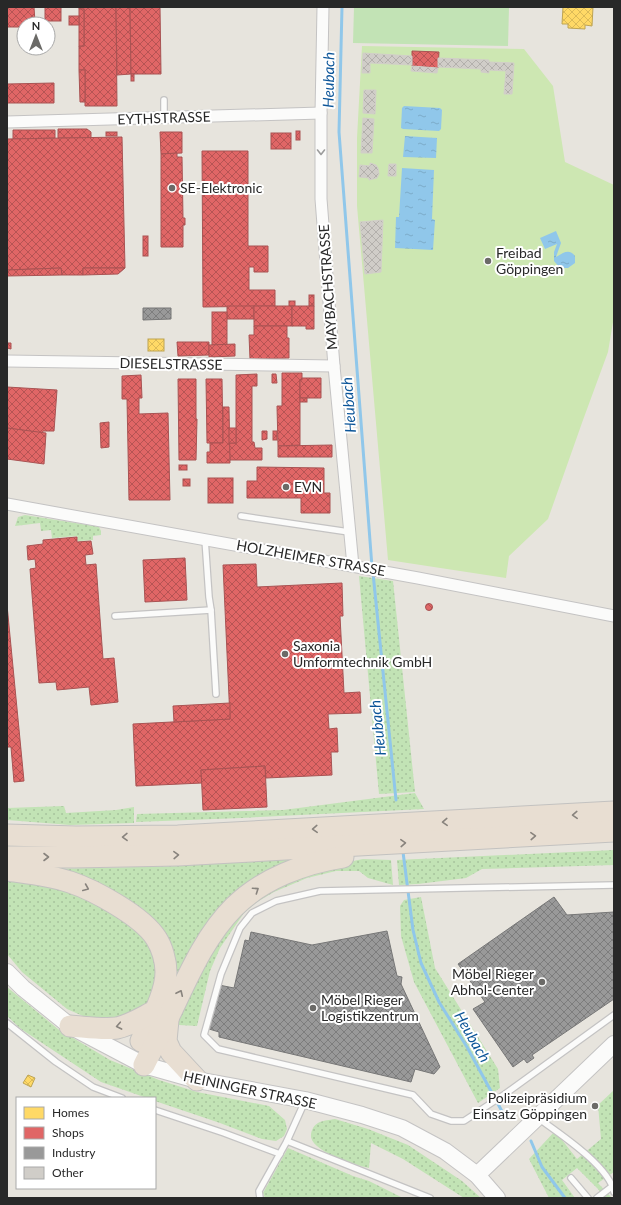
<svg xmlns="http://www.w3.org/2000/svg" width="621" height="1205" viewBox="0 0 621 1205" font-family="Lato,sans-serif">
  <defs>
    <pattern id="grass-dots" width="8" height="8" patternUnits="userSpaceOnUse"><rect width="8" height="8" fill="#c2e3b5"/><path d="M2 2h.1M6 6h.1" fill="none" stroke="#a7c39c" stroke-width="1.8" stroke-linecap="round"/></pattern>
    <pattern id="water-ripples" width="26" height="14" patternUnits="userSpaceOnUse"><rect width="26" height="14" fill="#90c7ea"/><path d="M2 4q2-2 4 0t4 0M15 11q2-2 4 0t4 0" fill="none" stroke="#7cabc9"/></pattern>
    <pattern id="homes-cross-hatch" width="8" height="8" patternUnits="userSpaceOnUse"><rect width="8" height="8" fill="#ffd966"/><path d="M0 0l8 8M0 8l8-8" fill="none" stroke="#dbba58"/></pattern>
    <pattern id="shops-cross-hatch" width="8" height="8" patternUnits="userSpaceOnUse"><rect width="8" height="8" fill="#e06666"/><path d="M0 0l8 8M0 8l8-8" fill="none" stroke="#b65454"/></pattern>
    <pattern id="industry-cross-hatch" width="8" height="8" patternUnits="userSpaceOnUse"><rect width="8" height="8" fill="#999"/><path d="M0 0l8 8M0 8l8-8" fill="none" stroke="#7d7d7d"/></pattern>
    <pattern id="building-cross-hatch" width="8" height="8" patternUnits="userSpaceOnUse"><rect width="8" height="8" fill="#d0cdc8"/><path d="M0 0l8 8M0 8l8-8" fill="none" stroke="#b3b0ac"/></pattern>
  </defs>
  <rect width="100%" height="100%" fill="#e7e4dd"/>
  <g fill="url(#grass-dots)">
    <path d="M25,515L94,526L99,527L101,531V535L93,536V540L78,541L77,536L52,538L51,530L41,531L40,523L15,526L18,517Z"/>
    <path d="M359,576L393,581L415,792L379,794Z"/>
    <path d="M415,793L424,809L241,818L136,822L137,814L283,810Z"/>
    <path d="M64,806L66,813L116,810L134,807V823L70,825L7,820V808Z"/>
    <path d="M614,850V865L482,869L466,878L418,884L399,885L397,860Z"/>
    <path d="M301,857L249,888L160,1020L165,945L45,869L181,866Z"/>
    <path d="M363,859L391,860L393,885L368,878L359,871H336L307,878L274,892L257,902L244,913L220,948L210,971L197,1026L179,1025V1015L207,956L246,904L324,867Z"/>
    <path d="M7,876L62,884L141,929L157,961L158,983L151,998L140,1012L117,1021L92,1020L67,1009L22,972L7,954Z"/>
    <path d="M421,897L435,968L498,1069L500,1088L478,1103L414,982L401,936L400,906L404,900Z"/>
    <path d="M7,987L58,1029L110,1060L159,1080L197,1092L269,1106L285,1120L287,1129L284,1136L276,1141L262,1139L220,1123L155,1101V1098H147L101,1082L21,1029L7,1016Z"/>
    <path d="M614,1090V1172L598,1183L612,1198H600L599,1190L577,1168L562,1180L575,1198H549L529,1159L555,1131L577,1159L601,1139L598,1105Z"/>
    <path d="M335,1119L368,1129L408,1145L462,1181L481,1198H464L403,1159L371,1143L369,1168C356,1165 308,1151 311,1134C314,1120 324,1121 335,1119Z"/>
    <path d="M288,1148L353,1176L369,1181L403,1198H265L263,1193Z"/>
  </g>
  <path fill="#c2e3b5" d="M354,7H509L508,46L353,43Z"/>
  <path fill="#cde7b2" d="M362,46L524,49L553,86L565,162L614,185V316L608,352L583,420L548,519L509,556L506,578L388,560L357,206V138Z"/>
  <g fill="url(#water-ripples)">
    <path d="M404,106L440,108L442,110L441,129L439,131L403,129L401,128L402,108Z"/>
    <path d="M405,136L437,138L436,158L403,157Z"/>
    <path d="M402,168L434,170L432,219L435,220L433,250L395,248L396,217H399Z"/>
    <path d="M556,231L561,243L556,257C563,253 569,248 575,256V263L568,268H560L554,261V252L557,244L545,249L540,238Z"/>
  </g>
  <g fill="url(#homes-cross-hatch)" stroke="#bea453">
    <path d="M563,7H593L592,26L585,25V29L568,28V24H562Z"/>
    <rect x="148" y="339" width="16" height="12"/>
    <path d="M28,1075L35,1078L31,1087L23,1083Z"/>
  </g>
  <g fill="url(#shops-cross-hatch)" stroke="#a95353">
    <path d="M7,7H34L35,22H39V24H24V27H7Z"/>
    <rect x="45" y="7" width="16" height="14"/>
    <path d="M79,7H116L117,106H85V70H79V46H84V9H79Z"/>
    <path d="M116,7H130L131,74L117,75Z"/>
    <path d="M130,7H160L161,74H131Z"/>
    <rect x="79" y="9" width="5" height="37"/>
    <rect x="69" y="16" width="10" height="9"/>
    <path d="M412,51L439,52L438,68L412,66Z"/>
    <path d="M79,70H85V102H80Z"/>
    <rect x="131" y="74" width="3" height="7"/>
    <path d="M54,83V103H7V84Z"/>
    <path d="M58,129H87L91,132V138H58Z"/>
    <path d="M13,130H55V138L13,139Z"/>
    <rect x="296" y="131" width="4" height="9"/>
    <rect x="106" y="132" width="11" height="4"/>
    <path d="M160,132H182V153L161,154Z"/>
    <rect x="271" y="133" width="20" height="16"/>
    <path d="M122,137L125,268H83V275H62L61,268L7,270V139Z"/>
    <path d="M202,151H248V246H268V272H254V267H249V290H275V306L203,307Z"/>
    <path d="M177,153V157H182L183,218H185V225H183V247H161V154Z"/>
    <rect x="143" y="236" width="5" height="20"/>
    <path d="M61,268L62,275L7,276V270Z"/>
    <path d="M83,268H125L118,274L83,275Z"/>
    <rect x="309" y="295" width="5" height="11"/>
    <rect x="289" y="301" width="6" height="5"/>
    <rect x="227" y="306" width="27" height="13"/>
    <rect x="254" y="306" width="38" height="20"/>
    <path d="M292,306H314V329H306V326H292Z"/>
    <rect x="212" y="312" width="15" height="33"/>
    <path d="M254,326H287V338H289V358L250,359L249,335H254Z"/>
    <path d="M177,342H209V355L178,356Z"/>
    <path d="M7,343H11V349L7,348Z"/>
    <path d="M235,344V356L209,357V345Z"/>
    <path d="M282,373H302V380H300V445L278,446L277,406H282Z"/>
    <path d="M257,374V386H252V442H254L255,448H262V460H230L229,443H236V375Z"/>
    <path d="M272,374H276L277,383H272Z"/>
    <path d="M141,375L142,398H139V414L168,413L170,500H129L127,399H122V376Z"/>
    <path d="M302,378H321V398H300V380H302Z"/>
    <path d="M178,379H196V419H197L196,460H179Z"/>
    <path d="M206,379H222L223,443H207Z"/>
    <path d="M7,387L57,390L54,431H43L42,433L7,428Z"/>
    <rect x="300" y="398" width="7" height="4"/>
    <path d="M223,407H229L230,463H207V452H210V443H223Z"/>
    <path d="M109,422V447L101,448L100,423Z"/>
    <path d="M7,428L46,433L44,464L7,459Z"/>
    <rect x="229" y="428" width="7" height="15"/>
    <path d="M262,431H267V439L262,440Z"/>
    <rect x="273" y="431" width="4" height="9"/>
    <path d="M332,445V457H278V446Z"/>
    <rect x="179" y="465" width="8" height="5"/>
    <path d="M257,467L324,468V493H330V513H301V498H247V481H257Z"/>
    <rect x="208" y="478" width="25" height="25"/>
    <rect x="183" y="479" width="7" height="7"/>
    <path d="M77,537V542L91,541L93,554L85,555L86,565L96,564L103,659L114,658L118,702L91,705L89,687L57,690L56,682L39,683L30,569L36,568L35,559L28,560L27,546L43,544V540Z"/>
    <path d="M185,558L187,600L145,602L143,560Z"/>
    <path d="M256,564L257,587L342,583L343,616H340L344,693L360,692L361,713L328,714L329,729L337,728L338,752H331L332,775L266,778L265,766L201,770L202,783L136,786L133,724L230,719L223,565Z"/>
    <circle cx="429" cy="607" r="3.5"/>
    <path d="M7,605L24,781L14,782L11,747H7Z"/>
    <path d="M230,703V719L174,722L173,706Z"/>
    <path d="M265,766L267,807L203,810L201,770Z"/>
  </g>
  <g fill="url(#industry-cross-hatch)" stroke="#777">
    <path d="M143,308H171V319L143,320Z"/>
    <path d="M554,897L567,915L614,912V999L532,1055L534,1058L527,1063L524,1059L513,1067L473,1009L485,1002L458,964Z"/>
    <path d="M387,931L397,976L402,977L401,984L440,1067L434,1074L415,1069L411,1082L219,1037V1032L209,1029L219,985L234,988L245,940L249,941L251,932L312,945Z"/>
  </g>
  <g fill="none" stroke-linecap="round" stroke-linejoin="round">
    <g stroke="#90c7ea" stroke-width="3">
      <path d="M342,7L339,132L372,567"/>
      <path d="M373,573L396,800"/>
      <path d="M403,852L413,930L421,963L439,1002L467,1047L504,1115"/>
      <path d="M531,1141L542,1167L565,1198"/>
    </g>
  </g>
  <g fill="url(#building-cross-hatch)" stroke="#d2cfc9">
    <path d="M363,53L412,56V65L370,63V73H362Z"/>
    <path d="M438,58L489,60V62L514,63L512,94H504L506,71L489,70V73L481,72V69L438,67Z"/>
    <path d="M412,66L438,68L437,73L411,71Z"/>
    <path d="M364,90H376L375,114L363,113Z"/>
    <path d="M363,118L374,119L372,153H361Z"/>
    <path d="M370,163L376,165L378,168L379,174L377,178L369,180V178L359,177L360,165L370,166Z"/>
    <path d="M389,164H396V176H388Z"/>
    <path d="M383,220L381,272L365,274L360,222Z"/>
  </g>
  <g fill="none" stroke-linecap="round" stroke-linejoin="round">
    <g stroke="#c4c3c3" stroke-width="8">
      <g id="lane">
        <path d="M164,118V100"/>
        <path d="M241,516L349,532"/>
        <path d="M205,539L209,597L211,610L216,694"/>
        <path d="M115,616L211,610"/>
        <path d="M614,885L320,891L276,901L252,913L240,928L221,974L204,1035L218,1049L413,1095L431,1114L451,1121H464L505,1094L614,1015"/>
        <path d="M7,1023L56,1062L93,1087L122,1098"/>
        <path d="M155,1110L224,1133L280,1154"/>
        <path d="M538,1118C560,1134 609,1166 614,1192"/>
        <path d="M287,1141L430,1198"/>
        <path d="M571,1178L588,1198"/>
        <path d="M260,1198L259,1191L287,1141L305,1101"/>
        <path d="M597,1198L614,1185"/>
      </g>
    </g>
    <g stroke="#c4c3c3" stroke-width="13">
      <g id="street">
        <path d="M323,7L321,113V199L334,366L353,566"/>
        <path d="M7,122L321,113"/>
        <path d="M7,361L334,366"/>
        <path d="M7,504L418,578L614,616"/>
      </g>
    </g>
    <g stroke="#c4c3c3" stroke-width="18">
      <g id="secondary">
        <path d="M7,972L23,988L70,1026L144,1065L197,1080L305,1100L362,1115L402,1128L445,1151L477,1175L497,1198"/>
        <path d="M477,1175L614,1044"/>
      </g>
    </g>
    <g stroke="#c3c2c0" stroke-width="23">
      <g id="highway">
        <path d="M7,835L76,837L178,836L614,812"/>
        <path d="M7,857H74L178,855L614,831"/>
        <path d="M7,870C28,873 50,875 70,882C94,890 142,916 156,938C162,947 166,961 166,972C166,994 150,1021 141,1041"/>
        <path d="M168,1020L166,1041L171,1052L197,1080"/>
        <path d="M70,1026C85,1027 102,1030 117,1028C131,1025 143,1017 155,1011"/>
        <path d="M144,1065C152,1049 161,1033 169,1016C187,979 204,937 234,907C262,879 304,863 343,857"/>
      </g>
    </g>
    <use href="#lane" stroke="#fbfbfa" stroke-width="5.5"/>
    <use href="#street" stroke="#fbfbfa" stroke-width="11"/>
    <use href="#secondary" stroke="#fbfbfa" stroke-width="16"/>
    <use href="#highway" stroke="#e8ded2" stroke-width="21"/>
  </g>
  <defs><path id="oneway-chevron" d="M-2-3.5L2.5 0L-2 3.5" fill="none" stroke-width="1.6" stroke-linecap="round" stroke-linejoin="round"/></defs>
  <use stroke="#9c9c9c" href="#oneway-chevron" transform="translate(321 152) rotate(90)"/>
  <g stroke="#88837d">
    <use href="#oneway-chevron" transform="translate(575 815) rotate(177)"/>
    <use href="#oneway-chevron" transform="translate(445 822) rotate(177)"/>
    <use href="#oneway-chevron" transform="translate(315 829) rotate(177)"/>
    <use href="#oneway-chevron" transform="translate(533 836) rotate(-3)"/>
    <use href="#oneway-chevron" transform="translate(125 837) rotate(179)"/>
    <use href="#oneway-chevron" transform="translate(403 843) rotate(-3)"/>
    <use href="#oneway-chevron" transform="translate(176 855) rotate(-2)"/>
    <use href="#oneway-chevron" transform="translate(46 857)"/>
    <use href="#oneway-chevron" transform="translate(86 888) rotate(23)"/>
    <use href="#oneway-chevron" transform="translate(256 890) rotate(-34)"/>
    <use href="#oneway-chevron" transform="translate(180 993) rotate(-65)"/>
    <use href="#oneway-chevron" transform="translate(119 1026) rotate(169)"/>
  </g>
  <g fill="#6b6a67" stroke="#fff" stroke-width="1.5">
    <circle cx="172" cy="188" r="4"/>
    <circle cx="488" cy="261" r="4"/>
    <circle cx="286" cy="487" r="4"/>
    <circle cx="285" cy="654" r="4"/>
    <circle cx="542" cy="982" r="4"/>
    <circle cx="313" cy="1008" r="4"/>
    <circle cx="595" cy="1106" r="4"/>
  </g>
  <g text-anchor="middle" stroke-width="4" stroke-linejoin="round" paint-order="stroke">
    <g font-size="14" fill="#282828" stroke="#fff">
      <text transform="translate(164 118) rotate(-2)" y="5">EYTHSTRASSE</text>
      <text transform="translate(328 287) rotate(-94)" y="5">MAYBACHSTRASSE</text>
      <text transform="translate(171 364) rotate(1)" y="5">DIESELSTRASSE</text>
      <text transform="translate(311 558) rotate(10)" y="5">HOLZHEIMER STRASSE</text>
      <text transform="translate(250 1090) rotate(12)" y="5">HEININGER STRASSE</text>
    </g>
    <g font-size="14" fill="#282828" stroke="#fff" text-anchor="start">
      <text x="180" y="193">SE-Elektronic</text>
      <text x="496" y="258">Freibad<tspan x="496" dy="16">Göppingen</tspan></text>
      <text x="294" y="492">EVN</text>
      <text x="293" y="651">Saxonia<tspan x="293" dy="16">Umformtechnik GmbH</tspan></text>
      <text x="534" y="979" text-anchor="end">Möbel Rieger<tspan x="534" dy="16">Abhol-Center</tspan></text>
      <text x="321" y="1005">Möbel Rieger<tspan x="321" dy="16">Logistikzentrum</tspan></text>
      <text x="587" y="1103" text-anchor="end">Polizeipräsidium<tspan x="587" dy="16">Einsatz Göppingen</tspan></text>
    </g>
    <g font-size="15" font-style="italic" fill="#0c5598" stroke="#fff">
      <text transform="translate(329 80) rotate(-89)" y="5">Heubach</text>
      <text transform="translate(349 405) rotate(-94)" y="5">Heubach</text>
      <text transform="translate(378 728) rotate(-96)" y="5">Heubach</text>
      <text transform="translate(472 1037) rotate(60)" y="5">Heubach</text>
    </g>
  </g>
  <rect width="621" height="1205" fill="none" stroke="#282828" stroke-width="16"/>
  <rect x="16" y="1097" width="140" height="92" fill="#ffffff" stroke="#a9a9a9"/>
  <rect x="24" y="1107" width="20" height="12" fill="#ffd966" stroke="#a9a9a9"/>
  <text x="52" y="1117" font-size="12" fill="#282828">Homes</text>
  <rect x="24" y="1127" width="20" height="12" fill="#e06666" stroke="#a9a9a9"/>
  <text x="52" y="1137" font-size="12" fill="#282828">Shops</text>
  <rect x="24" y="1147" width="20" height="12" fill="#999999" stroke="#a9a9a9"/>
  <text x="52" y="1157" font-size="12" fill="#282828">Industry</text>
  <rect x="24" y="1167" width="20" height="12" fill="#d0cdc8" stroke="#a9a9a9"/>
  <text x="52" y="1177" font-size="12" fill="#282828">Other</text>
  <g transform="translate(36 36)"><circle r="19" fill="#ffffff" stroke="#a9a9a9"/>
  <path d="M0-3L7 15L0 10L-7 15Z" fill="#6b6a67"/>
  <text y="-6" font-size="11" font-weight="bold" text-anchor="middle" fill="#282828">N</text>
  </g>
</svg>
